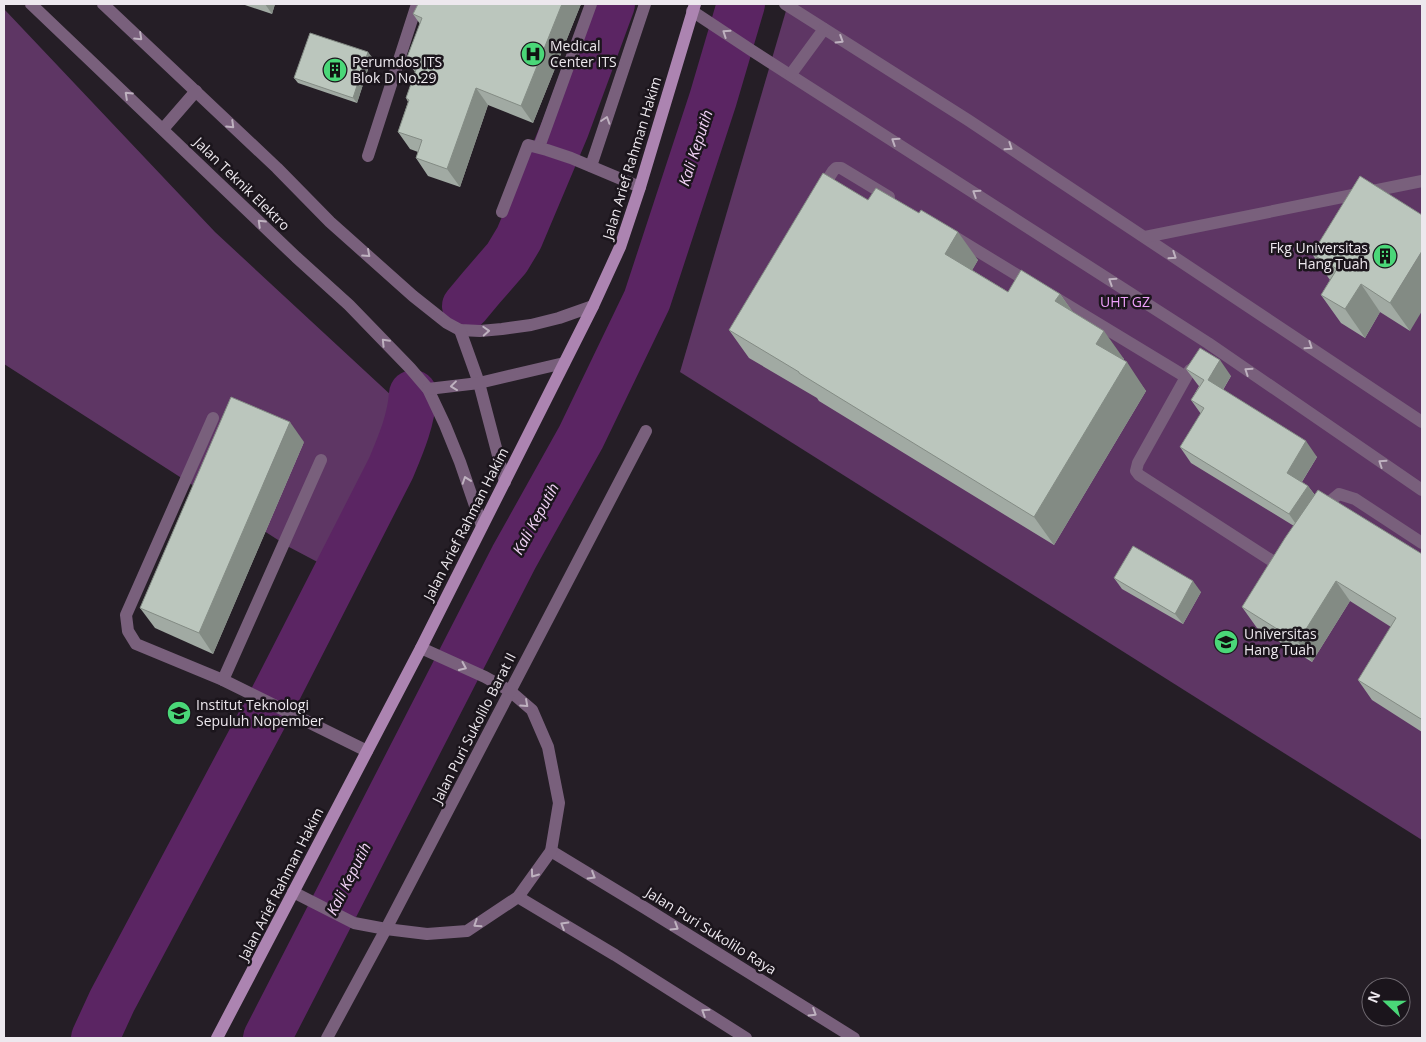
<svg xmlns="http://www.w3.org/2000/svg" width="1426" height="1042" viewBox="0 0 1426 1042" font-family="'Open Sans',sans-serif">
  <rect width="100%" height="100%" fill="#251e26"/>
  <g fill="#5e3664">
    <path d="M788,4H1422V840L680,372Z"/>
    <path d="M5,10L215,232L406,409L327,567L289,547L4,364V12Z"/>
  </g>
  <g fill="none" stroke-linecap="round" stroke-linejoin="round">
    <g stroke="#5b2563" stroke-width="48">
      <path d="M466,306L481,288L507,258L519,238L565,129L611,4"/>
      <path d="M95,1038L112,1001L274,697L391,468C401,444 411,421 413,394"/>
      <path d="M267,1038L514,557L581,437L647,300L713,99L741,4"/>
    </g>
    <g stroke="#79607c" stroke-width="12">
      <path d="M31,4L296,257L349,305L410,368L428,389L445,425L460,462L482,526"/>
      <path d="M103,4L277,168L330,222L413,296L447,323L460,330L480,331L502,329L531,325L559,318L593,306"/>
      <path d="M785,4L968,120L1422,422"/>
      <path d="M692,11L751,50L1208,343L1422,490"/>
      <path d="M791,74L824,29"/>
      <path d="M163,129L196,91"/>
      <path d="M539,147L591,4"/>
      <path d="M368,156L417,4"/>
      <path d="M591,166L645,4"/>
      <path d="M821,190L833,171L836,168H841L889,197"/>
      <path d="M502,212L528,145L547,150L571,158L640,187"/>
      <path d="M953,236L1032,284"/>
      <path d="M1145,237L1422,181"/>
      <path d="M1054,297L1186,377"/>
      <path d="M460,330L479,383L505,482"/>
      <path d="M1190,370L1138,463L1136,471L1139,475L1277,564H1283L1286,562"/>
      <path d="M428,389L479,383L564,363"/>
      <path d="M213,418L126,615L128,631L136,644L223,680L367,751"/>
      <path d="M1322,511L1327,504L1339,494L1355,499L1422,543"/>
      <path d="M223,680L321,460"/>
    </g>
    <g stroke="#79607c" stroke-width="12">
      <path d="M551,851L645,908L854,1038"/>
      <path d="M293,892L354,923L386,929L427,934L467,931L518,897L551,851L559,803L548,747L532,710L510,691L485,677L421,648"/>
      <path d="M518,897L615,955L746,1038"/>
      <path d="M327,1038L386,929L646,431"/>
    </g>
    <path stroke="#ac84b1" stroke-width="12" d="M217,1038L421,648L593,306L620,247L640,187L695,4"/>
  </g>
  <g fill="#a1aaa3">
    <path d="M242,4H275L272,14Z"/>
    <path d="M418,4H581L533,123L488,105L460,187L428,176L416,158L418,152L410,149L398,132L408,102L406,98L415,72L406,60L420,24L413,14Z"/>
    <path d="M372,57L357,103L298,83L294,78Z"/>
    <path d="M1360,176L1410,331L1380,312L1365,338L1341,323L1321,295L1330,280L1312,254Z"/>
    <path d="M868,200L978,260L972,270L1008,292L1060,294L1072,311L1124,359L1123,360L1146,391L1054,545L819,401L817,398L749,358L729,330Z"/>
    <path d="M1186,369L1231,376L1223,390L1317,457L1302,482L1308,486L1315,495L1422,554V732L1372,700L1358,680L1391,627L1350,601L1312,662L1257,628L1242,607L1294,526L1191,463L1180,447L1201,414L1191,400L1199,386L1198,385Z"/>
    <path d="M304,442L213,654L155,628L140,608Z"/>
    <path d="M1114,578L1201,592L1183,624L1122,589Z"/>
  </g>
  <g fill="#838b84">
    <path d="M265,4H275L272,14Z"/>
    <path d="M562,4H581L533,123L521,106Z"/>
    <path d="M368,52L372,57L357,103L353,98Z"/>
    <path d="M476,88L488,105L460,187L447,169Z"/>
    <path d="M958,232L978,260L965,283L945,254Z"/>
    <path d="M1422,251V311L1410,331L1390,303Z"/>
    <path d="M1361,284L1380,312L1365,338L1345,309Z"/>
    <path d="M1060,294L1080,322L1055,301Z"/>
    <path d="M1104,331L1124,359L1116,373L1096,344Z"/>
    <path d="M1220,360L1231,376L1219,396L1208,380Z"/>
    <path d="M1127,362L1146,391L1054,545L1034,517Z"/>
    <path d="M290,422L304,442L213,654L199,633Z"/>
    <path d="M1306,441L1317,457L1298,488L1287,473Z"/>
    <path d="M1308,486L1319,501L1300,530L1289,514Z"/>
    <path d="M1193,581L1201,592L1183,624L1175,614Z"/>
    <path d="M1336,581L1350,601L1312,662L1298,642Z"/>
  </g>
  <g fill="#bbc6bd" stroke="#838b84">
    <path d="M418,4H562L521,106L476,88L447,169L416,158L422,140L398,132L409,100L406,98L418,64L406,60L422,18L413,14Z"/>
    <path d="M310,33L368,52L353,98L294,78Z"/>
    <path d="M823,173L868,200L876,188L919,213L921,210L958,232L945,254L1008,292L1021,270L1060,294L1055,301L1104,331L1096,344L1127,362L1034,517L799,373V372L729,330Z"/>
    <path d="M1360,176L1422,215V251L1390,303L1361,284L1345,309L1321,295L1337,269L1312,254Z"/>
    <path d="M1200,348L1220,360L1208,380L1306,441L1287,473L1308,486L1289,514L1180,447L1204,408L1191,400L1204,380L1186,369Z"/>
    <path d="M231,397L290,422L199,633L140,608Z"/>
    <path d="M1318,490L1422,554V717L1421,719L1358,680L1396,618L1336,581L1298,642L1242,607L1285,538Z"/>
    <path d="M1133,546L1193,581L1175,614L1114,578Z"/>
  </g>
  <defs><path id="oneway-chevron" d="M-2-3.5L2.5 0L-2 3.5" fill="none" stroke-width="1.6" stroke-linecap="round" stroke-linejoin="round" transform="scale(1.25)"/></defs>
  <g stroke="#bfb2c0">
    <use href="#oneway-chevron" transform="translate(726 33) rotate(-146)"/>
    <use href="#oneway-chevron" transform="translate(139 37) rotate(43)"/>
    <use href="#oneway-chevron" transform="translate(840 40) rotate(32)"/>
    <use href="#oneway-chevron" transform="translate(128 95) rotate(-137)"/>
    <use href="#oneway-chevron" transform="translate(606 120) rotate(-72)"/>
    <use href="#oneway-chevron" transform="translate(231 125) rotate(44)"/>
    <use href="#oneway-chevron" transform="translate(895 141) rotate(-147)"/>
    <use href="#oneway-chevron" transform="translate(1009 147) rotate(34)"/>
    <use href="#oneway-chevron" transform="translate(976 193) rotate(-147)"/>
    <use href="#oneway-chevron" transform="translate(261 223) rotate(-136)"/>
    <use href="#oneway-chevron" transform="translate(367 254) rotate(42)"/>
    <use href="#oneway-chevron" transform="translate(1173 256) rotate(34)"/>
    <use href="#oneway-chevron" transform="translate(1112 281) rotate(-147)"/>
    <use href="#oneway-chevron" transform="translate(486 331) rotate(-3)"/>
    <use href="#oneway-chevron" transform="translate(385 342) rotate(-134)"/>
    <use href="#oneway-chevron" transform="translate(1309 346) rotate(34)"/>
    <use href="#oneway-chevron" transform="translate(1248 371) rotate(-146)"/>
    <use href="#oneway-chevron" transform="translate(454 386) rotate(173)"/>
    <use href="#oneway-chevron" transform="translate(1382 463) rotate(-146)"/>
    <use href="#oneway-chevron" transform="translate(466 480) rotate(-109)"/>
    <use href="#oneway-chevron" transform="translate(463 667) rotate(24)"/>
    <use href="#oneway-chevron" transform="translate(525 704) rotate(42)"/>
    <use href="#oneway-chevron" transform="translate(534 874) rotate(126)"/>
    <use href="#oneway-chevron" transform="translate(592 876) rotate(31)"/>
    <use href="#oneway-chevron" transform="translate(477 924) rotate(147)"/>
    <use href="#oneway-chevron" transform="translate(564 925) rotate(-149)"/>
    <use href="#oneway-chevron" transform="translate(675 927) rotate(32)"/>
    <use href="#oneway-chevron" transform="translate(705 1012) rotate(-147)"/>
    <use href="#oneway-chevron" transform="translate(813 1013) rotate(32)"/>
  </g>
  <defs>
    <g id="hospital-disc" transform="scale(1.25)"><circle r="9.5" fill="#4ad778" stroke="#1b151c"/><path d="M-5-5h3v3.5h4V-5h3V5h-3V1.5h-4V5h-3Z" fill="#111"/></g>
    <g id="building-disc" transform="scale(1.25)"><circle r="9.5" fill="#4ad778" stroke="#1b151c"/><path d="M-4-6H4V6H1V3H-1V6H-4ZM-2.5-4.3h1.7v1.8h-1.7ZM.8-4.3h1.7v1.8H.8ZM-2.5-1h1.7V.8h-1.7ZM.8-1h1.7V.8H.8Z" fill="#111"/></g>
    <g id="university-disc" transform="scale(1.25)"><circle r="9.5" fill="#4ad778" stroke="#1b151c"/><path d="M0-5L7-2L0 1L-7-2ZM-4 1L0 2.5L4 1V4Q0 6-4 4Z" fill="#111"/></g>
  </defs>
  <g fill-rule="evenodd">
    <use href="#hospital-disc" x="533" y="54"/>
    <use href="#building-disc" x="335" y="70"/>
    <use href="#building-disc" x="1385" y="256"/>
    <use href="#university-disc" x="1226" y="642"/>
    <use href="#university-disc" x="179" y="713"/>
  </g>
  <g text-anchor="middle" stroke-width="5" stroke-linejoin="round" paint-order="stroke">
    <g font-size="14" fill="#ede8ee" stroke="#1b151c" text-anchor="start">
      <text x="550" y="51">Medical<tspan x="550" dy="16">Center ITS</tspan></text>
      <text x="352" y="67">Perumdos ITS<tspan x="352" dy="16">Blok D No.29</tspan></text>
      <text x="1368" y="253" text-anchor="end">Fkg Universitas<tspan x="1368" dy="16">Hang Tuah</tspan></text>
      <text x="1244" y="639">Universitas<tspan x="1244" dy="16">Hang Tuah</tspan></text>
      <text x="196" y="710">Institut Teknologi<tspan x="196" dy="16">Sepuluh Nopember</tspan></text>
    </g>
    <g font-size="14" fill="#ede8ee" stroke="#1b151c">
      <text transform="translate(632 158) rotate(-73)" y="5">Jalan Arief Rahman Hakim</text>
      <text transform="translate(242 184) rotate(44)" y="5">Jalan Teknik Elektro</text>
      <text transform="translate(466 524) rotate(-63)" y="5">Jalan Arief Rahman Hakim</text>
      <text transform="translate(474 728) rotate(-63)" y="5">Jalan Puri Sukolilo Barat II</text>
      <text transform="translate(281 884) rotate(-63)" y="5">Jalan Arief Rahman Hakim</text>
      <text transform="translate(711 931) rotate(32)" y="5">Jalan Puri Sukolilo Raya</text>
    </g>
    <g font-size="14" fill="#eea0fa" stroke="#1b151c">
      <text x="1125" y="307">UHT GZ</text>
    </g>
    <g font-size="15" font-style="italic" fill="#f2d3f6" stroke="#1b151c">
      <text transform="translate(696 148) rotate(-72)" y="5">Kali Keputih</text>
      <text transform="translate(536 519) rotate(-61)" y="5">Kali Keputih</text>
      <text transform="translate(349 879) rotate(-63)" y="5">Kali Keputih</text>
    </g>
  </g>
  <rect width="1426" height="1042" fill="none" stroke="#ede8ee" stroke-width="10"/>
  <g transform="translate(1386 1002) rotate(292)"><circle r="24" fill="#1b151c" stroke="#6f6970"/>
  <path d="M0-4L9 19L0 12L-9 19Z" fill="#4ad778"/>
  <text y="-8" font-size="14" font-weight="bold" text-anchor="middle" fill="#ede8ee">N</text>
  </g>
</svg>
